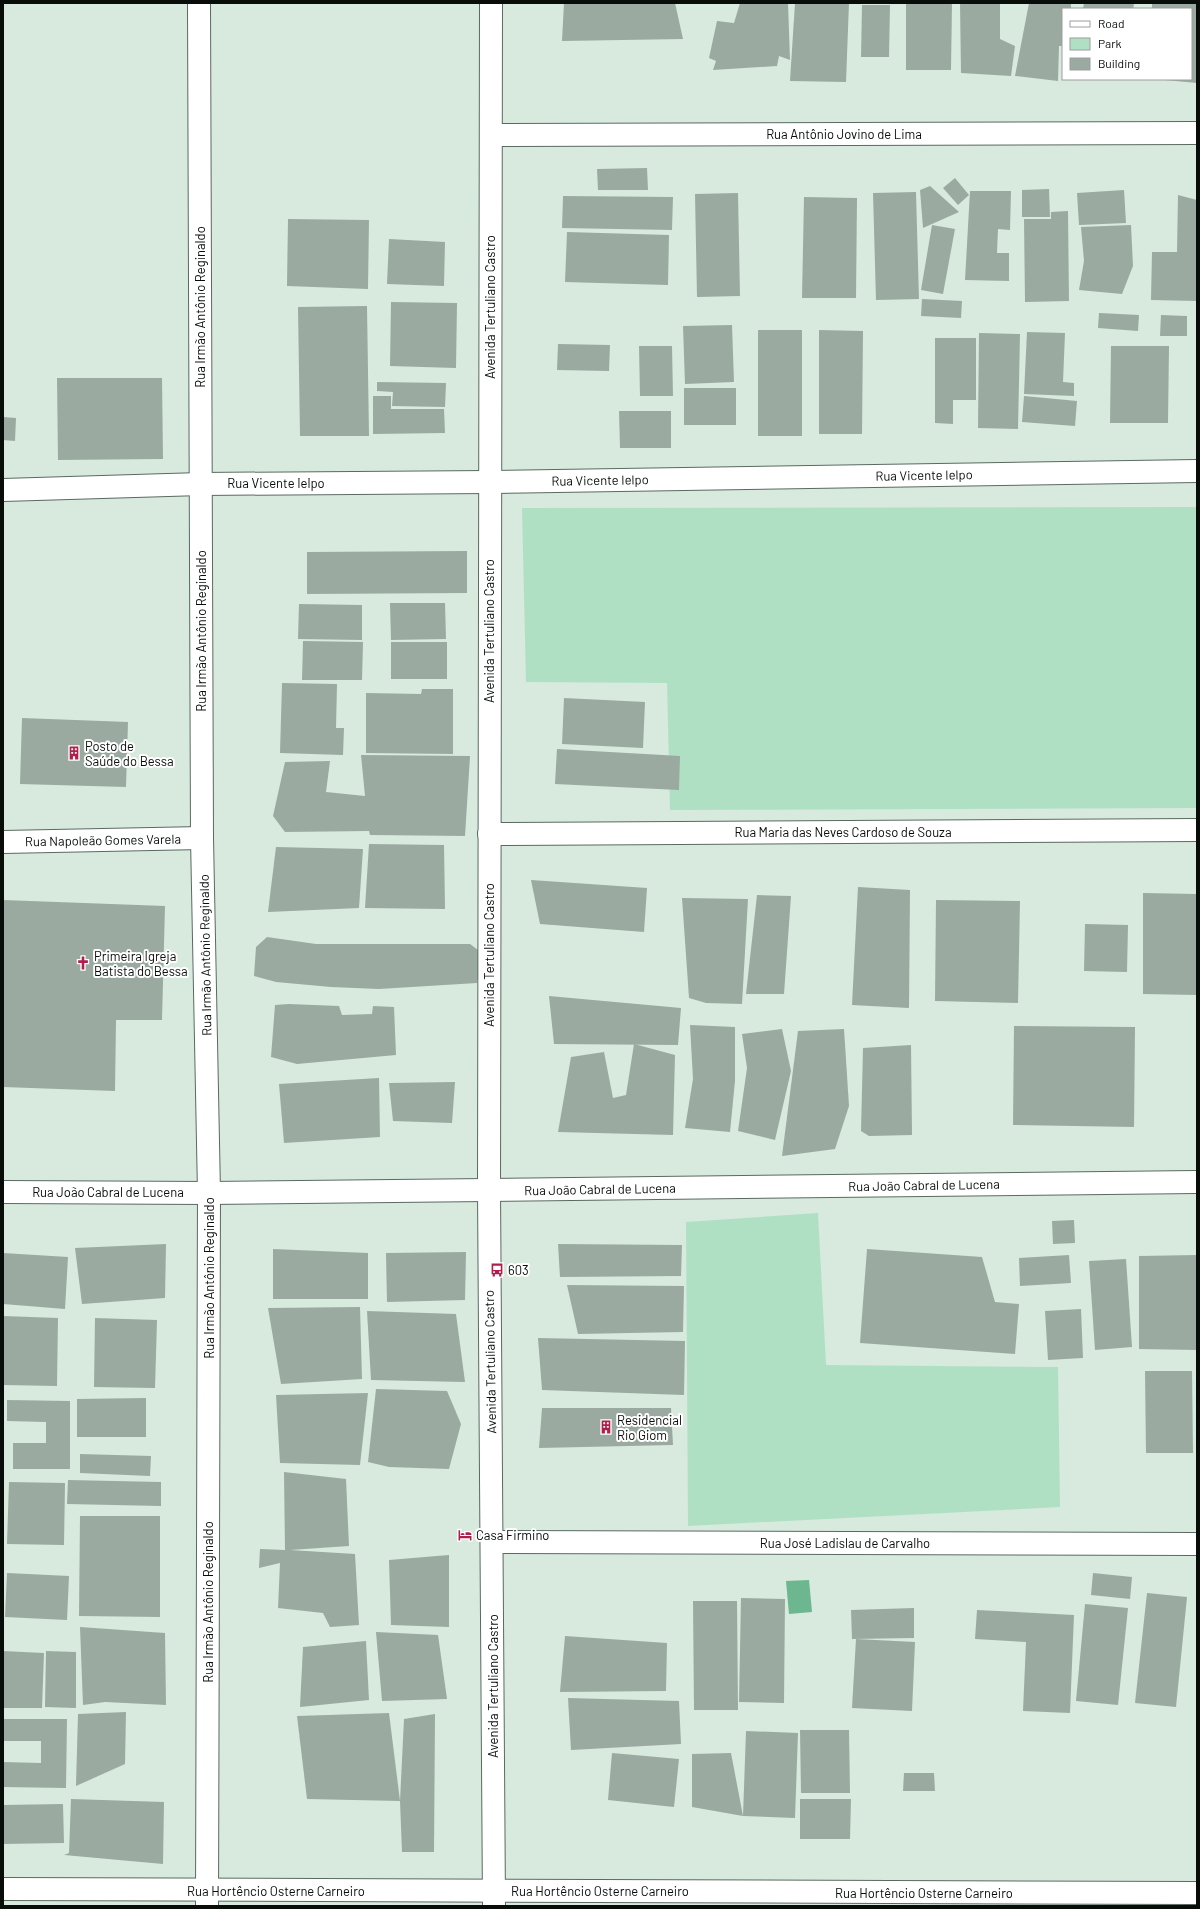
<svg xmlns="http://www.w3.org/2000/svg" width="1200" height="1909" viewBox="0 0 1200 1909" font-family="Barlow,sans-serif">
  <rect width="100%" height="100%" fill="#d8e9de"/>
  <g fill="#b0e0c4">
    <path d="M1197,507V808L670,810L667,683L526,682L522,508Z"/>
    <path d="M818,1213L826,1365L1058,1367L1060,1507L688,1526L686,1222Z"/>
  </g>
  <path fill="#6cb78f" d="M809,1580L812,1612L789,1614L786,1581Z"/>
  <g fill="#9aaaa0">
    <path d="M564,3H675L683,39L562,41Z"/>
    <path d="M740,3H788L790,60L779,56L777,66L713,70L716,61L709,58L717,21L734,23Z"/>
    <path d="M795,3H849L846,82L790,81Z"/>
    <path d="M906,3H952L951,70H906Z"/>
    <path d="M960,3H1000V39L1015,46L1011,76L961,73Z"/>
    <path d="M1029,3H1071V9H1063V46H1059L1058,81L1015,76Z"/>
    <path d="M1084,3H1121L1134,4L1133,9H1083Z"/>
    <path d="M1152,3H1197V83L1165,80L1191,79V9H1152Z"/>
    <path d="M862,5H890L889,57H861Z"/>
    <path d="M647,168L648,190H598L597,169Z"/>
    <path d="M955,178L969,195L958,205L943,188Z"/>
    <path d="M930,186L959,212L923,228L920,190Z"/>
    <path d="M1049,189L1050,217H1022V190Z"/>
    <path d="M1124,190L1126,223L1079,225L1077,193Z"/>
    <path d="M970,191H1011L1010,230L998,229L997,253H1009V281L965,280Z"/>
    <path d="M916,192L919,299L876,300L873,193Z"/>
    <path d="M738,193L740,296L697,297L695,194Z"/>
    <path d="M1178,195L1197,200V301L1151,300L1152,252H1177Z"/>
    <path d="M563,196L673,197L672,230L562,228Z"/>
    <path d="M804,197L857,198L856,298H802Z"/>
    <path d="M1068,211L1069,301L1025,302L1024,219H1051V212Z"/>
    <path d="M288,219L369,220L368,289L287,286Z"/>
    <path d="M932,225L955,229L943,294L921,290Z"/>
    <path d="M1131,225L1133,266L1122,294L1079,290L1084,261L1081,227Z"/>
    <path d="M567,232L669,235L668,285L565,282Z"/>
    <path d="M389,239L445,242L444,286L387,284Z"/>
    <path d="M922,299L962,301L961,318L921,316Z"/>
    <path d="M391,302L457,303L456,368L390,366Z"/>
    <path d="M367,306L369,436H300L298,307Z"/>
    <path d="M1099,313L1139,315L1138,331L1098,328Z"/>
    <path d="M1161,315L1187,316V336H1160Z"/>
    <path d="M732,325L734,382L685,384L683,326Z"/>
    <rect x="758" y="330" width="44" height="106"/>
    <path d="M819,330L863,331L862,434H819Z"/>
    <path d="M1027,332L1065,333L1063,382L1074,383V396L1024,394Z"/>
    <path d="M979,333L1020,334L1018,429L978,428Z"/>
    <path d="M935,338H976V400H953V424L935,423Z"/>
    <path d="M558,344L610,345L609,371L557,370Z"/>
    <path d="M639,346H672L673,396H640Z"/>
    <path d="M1111,346H1169L1168,423H1110Z"/>
    <path d="M57,378H162L163,459L58,460Z"/>
    <path d="M377,382L446,383L445,407L392,406L393,392L377,391Z"/>
    <rect x="684" y="388" width="52" height="37"/>
    <path d="M373,396H391V409H444L445,433L373,434Z"/>
    <path d="M1024,396L1077,401L1075,426L1022,422Z"/>
    <path d="M619,411H671V448H620Z"/>
    <path d="M3,417L16,418L15,441L3,440Z"/>
    <path d="M467,551V593L307,594V552Z"/>
    <path d="M390,603H445L446,639L391,640Z"/>
    <path d="M299,604L362,605V640L298,639Z"/>
    <path d="M303,641L363,642L362,680H302Z"/>
    <rect x="391" y="642" width="56" height="37"/>
    <path d="M282,683L337,684L336,728H344L343,755L280,753Z"/>
    <path d="M422,689H453V754L366,753V693L421,694Z"/>
    <path d="M564,698L645,702L643,748L562,744Z"/>
    <path d="M22,718L128,722L126,787L20,784Z"/>
    <path d="M557,749L680,756L679,790L555,784Z"/>
    <path d="M361,755L470,756L465,836L370,835L369,831L285,832L273,816L285,762L330,761L326,792L365,796Z"/>
    <path d="M369,844L444,845L445,909L365,908Z"/>
    <path d="M276,847L363,849L359,908L268,912Z"/>
    <path d="M531,880L647,888L644,932L540,924Z"/>
    <path d="M858,887L910,890L909,1008L852,1005Z"/>
    <path d="M1143,893L1197,894V995L1143,994Z"/>
    <path d="M757,895L791,896L784,994H746Z"/>
    <path d="M682,898L748,899L742,1004L706,1003L689,998Z"/>
    <path d="M3,900L165,906L162,1020H116L115,1091L3,1087Z"/>
    <path d="M936,900L1020,901L1018,1003L935,1001Z"/>
    <path d="M1085,924L1128,925L1127,972L1084,971Z"/>
    <path d="M267,937L316,944H470L482,953L477,983L379,989L331,987L276,982L254,976L256,947Z"/>
    <path d="M549,996L681,1008L678,1045L554,1044Z"/>
    <path d="M289,1004L339,1006L342,1015L372,1014L373,1006L394,1007L396,1055L297,1064L271,1057L275,1005Z"/>
    <path d="M690,1025L735,1027V1081L730,1132L685,1128L693,1079Z"/>
    <path d="M1014,1026L1135,1027L1134,1127L1013,1125Z"/>
    <path d="M782,1029L791,1071L775,1140L738,1131L747,1068L742,1034Z"/>
    <path d="M844,1029L849,1106L835,1149L782,1156L798,1031Z"/>
    <path d="M634,1044L675,1055L673,1135L558,1132L571,1057L604,1052L613,1098L626,1095Z"/>
    <path d="M911,1045L912,1135L869,1136L861,1131L863,1048Z"/>
    <path d="M379,1078L380,1137L284,1143L279,1084Z"/>
    <path d="M455,1082L452,1123L393,1121L389,1083Z"/>
    <path d="M1074,1220L1075,1243L1053,1244L1052,1221Z"/>
    <path d="M166,1244L165,1298L82,1304L75,1248Z"/>
    <path d="M558,1244L682,1245L681,1276L560,1277Z"/>
    <path d="M273,1249L368,1253V1299H273Z"/>
    <path d="M867,1249L982,1257L995,1302L1019,1304L1015,1354L860,1343Z"/>
    <path d="M466,1252L465,1300L387,1302L386,1253Z"/>
    <path d="M3,1253L68,1257L65,1309L3,1304Z"/>
    <path d="M1069,1255L1071,1283L1020,1286L1019,1258Z"/>
    <path d="M1197,1255V1350L1139,1349V1256Z"/>
    <path d="M1126,1259L1132,1347L1095,1350L1089,1261Z"/>
    <path d="M567,1285L684,1286L683,1332L578,1334Z"/>
    <path d="M360,1307L362,1379L281,1384L268,1308Z"/>
    <path d="M1081,1309L1083,1358L1048,1360L1045,1311Z"/>
    <path d="M367,1311L456,1314L465,1382L371,1380Z"/>
    <path d="M3,1316L58,1318L57,1386L3,1385Z"/>
    <path d="M95,1318L157,1320L155,1388L94,1387Z"/>
    <path d="M538,1338L685,1341L684,1395L542,1390Z"/>
    <path d="M1145,1371H1192L1193,1453H1146Z"/>
    <path d="M376,1389L447,1391L461,1424L449,1469L389,1467L368,1462Z"/>
    <path d="M368,1393L360,1465L280,1463L276,1395Z"/>
    <path d="M146,1398V1437H77V1399Z"/>
    <path d="M7,1400L70,1401V1469H13V1443H46V1422L7,1421Z"/>
    <path d="M542,1408H671L673,1445L539,1448Z"/>
    <path d="M80,1454L151,1456L150,1476L80,1473Z"/>
    <path d="M284,1472L346,1479L349,1546L290,1550L355,1554L359,1625L330,1627L323,1613L278,1608L280,1563L259,1568L260,1549L285,1550Z"/>
    <path d="M68,1480L161,1482V1506L67,1504Z"/>
    <path d="M9,1482L65,1483L64,1545L7,1544Z"/>
    <path d="M80,1516H160V1617L79,1616Z"/>
    <path d="M449,1555V1627L391,1625L389,1560Z"/>
    <path d="M7,1573L69,1576L67,1620L5,1617Z"/>
    <path d="M1093,1573L1132,1577L1130,1599L1091,1595Z"/>
    <path d="M1147,1593L1187,1597L1176,1707L1135,1703Z"/>
    <path d="M741,1598L785,1599L784,1703L739,1702Z"/>
    <path d="M693,1601H737L738,1710H694Z"/>
    <path d="M1085,1604L1128,1608L1118,1705L1076,1701Z"/>
    <path d="M914,1608V1638L852,1639L851,1610Z"/>
    <path d="M977,1610L1074,1615L1070,1713L1023,1711L1026,1642L975,1639Z"/>
    <path d="M80,1627L165,1633L166,1705L105,1702L83,1705Z"/>
    <path d="M376,1632L438,1635L447,1699L382,1701Z"/>
    <path d="M565,1636L667,1643L666,1691L560,1692Z"/>
    <path d="M856,1639L915,1642L912,1711L852,1708Z"/>
    <path d="M366,1641L369,1700L300,1707L303,1647Z"/>
    <path d="M3,1651L44,1653L42,1708H3Z"/>
    <path d="M46,1651L76,1652V1708L45,1707Z"/>
    <path d="M568,1698L679,1701L681,1744L571,1750Z"/>
    <path d="M126,1712L125,1764L76,1786L78,1714Z"/>
    <path d="M389,1713L400,1801L307,1799L297,1716Z"/>
    <path d="M435,1714L434,1852H402L400,1801L404,1719Z"/>
    <path d="M3,1719H67L66,1788L3,1787V1762L41,1763V1741H3Z"/>
    <path d="M800,1730H849L850,1793H801Z"/>
    <path d="M746,1731L798,1733L795,1818L743,1816L692,1807V1754L731,1753L743,1816Z"/>
    <path d="M612,1753L679,1759L674,1807L608,1800Z"/>
    <path d="M904,1773H934L935,1791H903Z"/>
    <path d="M71,1799L164,1802L163,1864L64,1855L69,1853Z"/>
    <path d="M800,1799H851L850,1839H800Z"/>
    <path d="M63,1804L64,1843L3,1844V1805Z"/>
  </g>
  <g fill="none" stroke-linecap="round" stroke-linejoin="round">
    <g stroke="#5b6a61" stroke-width="24">
      <g id="minor">
        <path d="M199,3L202,838L209,1193L207,1906"/>
        <path d="M491,135L1197,133"/>
        <path d="M3,490L201,484L489,482L1197,471"/>
        <path d="M489,834L1197,830"/>
        <path d="M3,842L202,838"/>
        <path d="M3,1192L209,1193L1197,1182"/>
        <path d="M492,1542L1197,1544"/>
        <path d="M3,1889L1197,1893"/>
      </g>
    </g>
    <g stroke="#5b6a61" stroke-width="24">
      <path id="tertiary" d="M491,3L489,1190L494,1906"/>
    </g>
    <use href="#minor" stroke="#fff" stroke-width="22"/>
    <use href="#tertiary" stroke="#fff" stroke-width="22"/>
  </g>
  <defs>
    <g id="building-bare" transform="scale(1.08)"><path d="M-4-6H4V6H1V3H-1V6H-4ZM-2.5-4.3h1.7v1.8h-1.7ZM.8-4.3h1.7v1.8H.8ZM-2.5-1h1.7V.8h-1.7ZM.8-1h1.7V.8H.8Z" fill="#af1e4c" stroke="#fff" stroke-width="2.5" paint-order="stroke"/></g>
    <g id="church-bare" transform="scale(1.08)"><path d="M-1.2-6h2.4v3.5h3.3v2.4h-3.3V6h-2.4V-.1h-3.3v-2.4h3.3Z" fill="#af1e4c" stroke="#fff" stroke-width="2.5" paint-order="stroke"/></g>
    <g id="bus-bare" transform="scale(1.08)"><path d="M-5-6H5V4H4V6H2V4H-2V6H-4V4H-5ZM-3.5-4V0h7V-4ZM-3.5 1.2v1.5H-2V1.2ZM2 1.2v1.5H3.5V1.2Z" fill="#af1e4c" stroke="#fff" stroke-width="2.5" paint-order="stroke"/></g>
    <g id="hotel-bare" transform="scale(1.08)"><path d="M-6-4.5h1.5V1H6V5H4.5V3h-9V5H-6ZM-4 0a1.8 1.8 0 1 1 3.6 0ZM.5 0V-2.5h3Q6-2.5 6 0Z" fill="#af1e4c" stroke="#fff" stroke-width="2.5" paint-order="stroke"/></g>
  </defs>
  <g fill-rule="evenodd">
    <use href="#building-bare" x="74" y="753"/>
    <use href="#church-bare" x="83" y="963"/>
    <use href="#bus-bare" x="497" y="1270"/>
    <use href="#building-bare" x="606" y="1427"/>
    <use href="#hotel-bare" x="465" y="1535"/>
  </g>
  <g text-anchor="middle" stroke-width="4" stroke-linejoin="round" paint-order="stroke">
    <g font-size="13" fill="#080d0a" stroke="#fff">
      <text x="844" y="139">Rua Antônio Jovino de Lima</text>
      <text transform="translate(200 307) rotate(-90)" y="5">Rua Irmão Antônio Reginaldo</text>
      <text transform="translate(490 307) rotate(-90)" y="5">Avenida Tertuliano Castro</text>
      <text transform="translate(924 475) rotate(-1)" y="5">Rua Vicente Ielpo</text>
      <text transform="translate(600 480) rotate(-1)" y="5">Rua Vicente Ielpo</text>
      <text x="276" y="488">Rua Vicente Ielpo</text>
      <text transform="translate(201 631) rotate(-90)" y="5">Rua Irmão Antônio Reginaldo</text>
      <text transform="translate(489 631) rotate(-90)" y="5">Avenida Tertuliano Castro</text>
      <text x="843" y="837">Rua Maria das Neves Cardoso de Souza</text>
      <text transform="translate(103 840) rotate(-1)" y="5">Rua Napoleão Gomes Varela</text>
      <text transform="translate(205 955) rotate(-91)" y="5">Rua Irmão Antônio Reginaldo</text>
      <text transform="translate(489 955) rotate(-90)" y="5">Avenida Tertuliano Castro</text>
      <text transform="translate(924 1185) rotate(-1)" y="5">Rua João Cabral de Lucena</text>
      <text transform="translate(600 1189) rotate(-1)" y="5">Rua João Cabral de Lucena</text>
      <text x="108" y="1197">Rua João Cabral de Lucena</text>
      <text transform="translate(209 1278) rotate(-90)" y="5">Rua Irmão Antônio Reginaldo</text>
      <text transform="translate(490 1362) rotate(-91)" y="5">Avenida Tertuliano Castro</text>
      <text x="845" y="1548">Rua José Ladislau de Carvalho</text>
      <text transform="translate(208 1602) rotate(-90)" y="5">Rua Irmão Antônio Reginaldo</text>
      <text transform="translate(493 1686) rotate(-90)" y="5">Avenida Tertuliano Castro</text>
      <text x="276" y="1896">Rua Hortêncio Osterne Carneiro</text>
      <text x="600" y="1896">Rua Hortêncio Osterne Carneiro</text>
      <text x="924" y="1898">Rua Hortêncio Osterne Carneiro</text>
    </g>
    <g font-size="13" fill="#080d0a" stroke="#fff" text-anchor="start">
      <text x="85" y="751">Posto de<tspan x="85" dy="15">Saúde do Bessa</tspan></text>
      <text x="94" y="961">Primeira Igreja<tspan x="94" dy="15">Batista do Bessa</tspan></text>
      <text x="508" y="1275">603</text>
      <text x="617" y="1425">Residencial<tspan x="617" dy="15">Rio Giom</tspan></text>
      <text x="476" y="1540">Casa Firmino</text>
    </g>
  </g>
  <rect width="1200" height="1909" fill="none" stroke="#080d0a" stroke-width="8"/>
  <rect x="1062" y="8" width="130" height="72" fill="#ffffff" stroke="#9c9e9d"/>
  <rect x="1070" y="21" width="20" height="6" fill="#ffffff" stroke="#9c9e9d"/>
  <text x="1098" y="28" font-size="12" fill="#080d0a">Road</text>
  <rect x="1070" y="38" width="20" height="12" fill="#b0e0c4" stroke="#9c9e9d"/>
  <text x="1098" y="48" font-size="12" fill="#080d0a">Park</text>
  <rect x="1070" y="58" width="20" height="12" fill="#9aaaa0" stroke="#9c9e9d"/>
  <text x="1098" y="68" font-size="12" fill="#080d0a">Building</text>
</svg>
